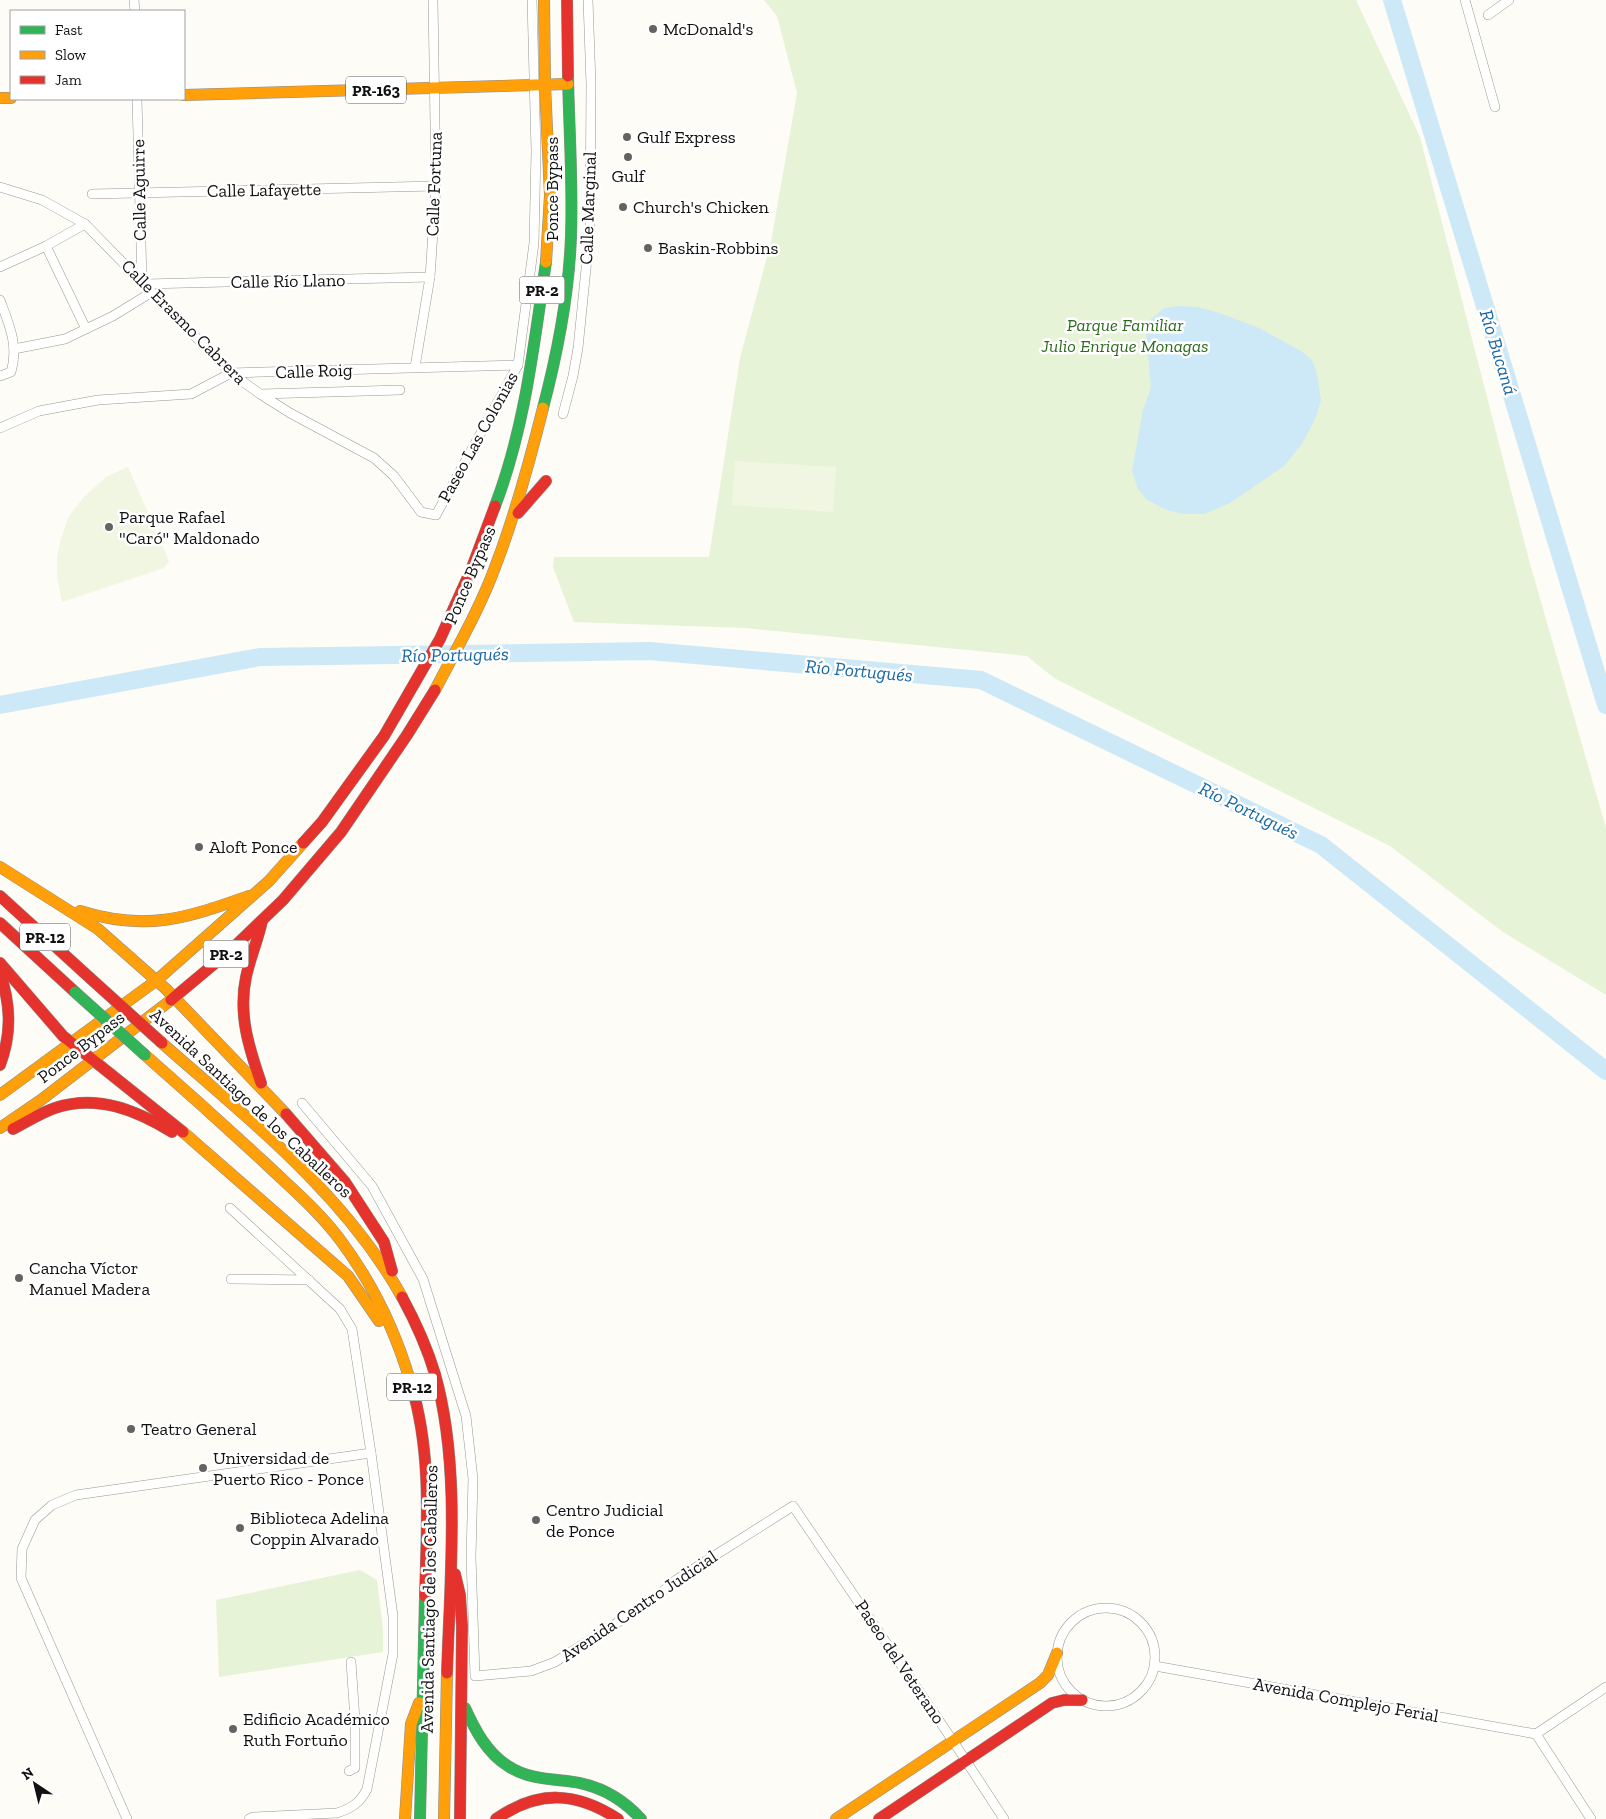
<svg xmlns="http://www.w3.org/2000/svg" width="1606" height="1819" viewBox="0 0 1606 1819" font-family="'Zilla Slab',serif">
  <rect width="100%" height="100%" fill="#fdfcf7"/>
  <g fill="#e7f3d7">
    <path d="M764,0H1356L1420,137L1529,560L1606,828V995L1503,932L1390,846L1054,678L1027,656L745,628L574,622L553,567L554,557H709L740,358L771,242L797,93L777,16Z"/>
    <path d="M360,1570L377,1580L383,1629V1652L219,1677L216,1600Z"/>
  </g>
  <g fill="#f0f6e1">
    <path d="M735,461L836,467L833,512L732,505Z"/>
    <path d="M128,467L169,561L164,568L62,602L57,577V557L61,539L69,516L84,497L106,477Z"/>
  </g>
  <path fill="#cde8f7" d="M1179,306L1198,307L1222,314L1259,328L1301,351L1312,360L1317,373L1321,400L1316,417L1302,444L1284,466L1230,503L1204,514H1184L1167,510L1147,500L1138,489L1132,471L1143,410L1151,387L1146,332L1149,321L1164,308Z"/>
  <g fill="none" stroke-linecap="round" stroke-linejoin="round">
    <g stroke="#cde8f7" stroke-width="18">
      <path d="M1392,0L1606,705"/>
      <path d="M0,705L260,657L649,651L981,680L1321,845L1606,1071"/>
    </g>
    <g stroke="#979795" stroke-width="10">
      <g id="street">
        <path d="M134,0L135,11"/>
        <path d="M1465,0L1495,107"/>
        <path d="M1488,15L1509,0"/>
        <path d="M137,99L142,281"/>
        <path d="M0,187L42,200L85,224L231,373L260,394L290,413L374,458L394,476L421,512L436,515L518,365L534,243L536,151L532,0"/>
        <path d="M92,194L436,186"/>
        <path d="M46,246L86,329"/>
        <path d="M0,267L46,246L85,224"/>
        <path d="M145,284L430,277"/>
        <path d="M0,300C9,324 19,346 11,372L0,376"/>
        <path d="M14,349L65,339L113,316L152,292"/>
        <path d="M415,367L430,277L436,186L433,0"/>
        <path d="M261,394L400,390"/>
        <path d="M563,414L573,376L578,348L590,229L591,84L588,0"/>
        <path d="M0,428L39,411L98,400L191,394L231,373L518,365"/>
        <path d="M302,1103L372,1186L423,1279L466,1416L473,1479L471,1557L475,1676L531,1671L555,1662L650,1602L676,1580L793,1506L953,1741L1004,1819"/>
        <path d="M230,1208L340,1309L352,1329L371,1453L393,1616V1654L367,1789C360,1803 352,1808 337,1813L253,1817L249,1819"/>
        <path d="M231,1279L309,1280"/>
        <circle cx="1106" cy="1657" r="49"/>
        <path d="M1155,1666L1536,1734"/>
        <path d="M1536,1734L1591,1819"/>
        <path d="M1536,1734L1606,1687"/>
        <path d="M349,1771L355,1768V1720L351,1662"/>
        <path d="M127,1819L21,1578L22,1549L35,1520L52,1505L76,1495L371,1453"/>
      </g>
    </g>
    <g stroke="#8e8d8b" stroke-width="12">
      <g id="fast">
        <path d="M543,408C558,351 569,295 571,236C573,183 569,129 568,76"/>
        <path d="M495,506C525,428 534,344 546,262"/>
        <path d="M465,1708C475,1730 487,1753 508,1766C526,1778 547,1779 567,1781C597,1784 621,1797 641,1819"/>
        <path d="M420,1819L425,1596"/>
      </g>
    </g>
    <g stroke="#8e8d8b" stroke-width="12">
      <g id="slow">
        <path d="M544,0L545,85L550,195L546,262"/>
        <path d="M184,95L568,84"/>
        <path d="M0,98H11"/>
        <path d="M435,690C457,648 481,607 497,562C516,512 530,460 543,408"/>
        <path d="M0,867L98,929L166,989L286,1114"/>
        <path d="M80,911C147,932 186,918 249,896"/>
        <path d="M162,1043C248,1119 345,1194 402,1297"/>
        <path d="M145,1055C185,1090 225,1126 264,1162C290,1187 319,1211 341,1241C373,1284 396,1332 411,1384"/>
        <path d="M0,1095L157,980L269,881L303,843"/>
        <path d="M0,1128L41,1100L171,1000"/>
        <path d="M183,1132L348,1276L379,1321"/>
        <path d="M405,1819L411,1724L419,1703"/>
        <path d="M444,1819L447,1673"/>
        <path d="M836,1819L1040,1683L1048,1675L1057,1653"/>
      </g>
    </g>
    <g stroke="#8e8d8b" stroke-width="12">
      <g id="jam">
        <path d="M567,0L568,76"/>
        <path d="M518,513L546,481"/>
        <path d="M303,843L322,822L384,736L440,639L471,570L495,506"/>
        <path d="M0,896L90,978"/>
        <path d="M0,923L75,992"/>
        <path d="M0,963L63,1036L183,1132"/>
        <path d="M0,973C11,1005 12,1034 0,1065"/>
        <path d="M171,1000L232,949L283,900L341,832L407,735L435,690"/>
        <path d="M261,1083C249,1048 238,1014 246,977C250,958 258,940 262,921"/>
        <path d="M286,1114L345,1182L384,1242L392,1271"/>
        <path d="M13,1129C27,1122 40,1113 55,1108C97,1094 136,1110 172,1132"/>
        <path d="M402,1297C415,1321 427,1347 435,1374C461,1466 450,1578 447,1673"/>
        <path d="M411,1384C432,1452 427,1525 425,1596"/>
        <path d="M455,1574L460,1595L462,1626L460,1819"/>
        <path d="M496,1819C538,1790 575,1791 618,1819"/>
        <path d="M879,1819L1052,1703L1064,1700H1082"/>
      </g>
    </g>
    <use href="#street" stroke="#fffffe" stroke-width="9"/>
    <use href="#fast" stroke="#30b455" stroke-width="11"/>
    <use href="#slow" stroke="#ff9f0a" stroke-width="11"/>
    <use href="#jam" stroke="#e5322d" stroke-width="11"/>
    <g stroke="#858482" stroke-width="12" stroke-linecap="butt">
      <path id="fast-bridge" d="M75,992L145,1055"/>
    </g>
    <g stroke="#858482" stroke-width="12" stroke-linecap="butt">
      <path id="jam-bridge" d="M90,978L162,1043"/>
    </g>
    <use href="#fast-bridge" stroke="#30b455" stroke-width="11"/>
    <use href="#jam-bridge" stroke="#e5322d" stroke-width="11"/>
  </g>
  <g fill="#646362" stroke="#fff" stroke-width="2">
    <circle cx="653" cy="29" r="5"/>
    <circle cx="627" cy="137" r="5"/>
    <circle cx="628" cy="157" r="5"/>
    <circle cx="623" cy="207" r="5"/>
    <circle cx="648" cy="248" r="5"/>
    <circle cx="109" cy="527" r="5"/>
    <circle cx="199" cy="847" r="5"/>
    <circle cx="19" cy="1278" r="5"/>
    <circle cx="131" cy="1429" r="5"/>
    <circle cx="203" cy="1468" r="5"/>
    <circle cx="536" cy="1520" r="5"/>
    <circle cx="240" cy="1528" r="5"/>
    <circle cx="233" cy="1729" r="5"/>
  </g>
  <g text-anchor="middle" stroke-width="5" stroke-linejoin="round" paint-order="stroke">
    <g fill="#fff" stroke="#585858" stroke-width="1">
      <rect x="346" y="76.5" width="60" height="27" rx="4"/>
      <rect x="519.5" y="276.5" width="45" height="27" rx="4"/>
      <rect x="20" y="923.5" width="50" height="27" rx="4"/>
      <rect x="203.5" y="940.5" width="45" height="27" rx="4"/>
      <rect x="387" y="1373.5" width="50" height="27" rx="4"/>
    </g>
    <g font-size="16" font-weight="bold" fill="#111">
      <text x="376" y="96">PR-163</text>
      <text x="542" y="296">PR-2</text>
      <text x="45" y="943">PR-12</text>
      <text x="226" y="960">PR-2</text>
      <text x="412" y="1393">PR-12</text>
    </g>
    <g font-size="18" fill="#111" stroke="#fff" text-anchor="start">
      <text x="663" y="35">McDonald's</text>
      <text x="637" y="143">Gulf Express</text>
      <text x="628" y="182" text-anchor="middle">Gulf</text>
      <text x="633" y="213">Church's Chicken</text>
      <text x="658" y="254">Baskin-Robbins</text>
      <text x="119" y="523">Parque Rafael<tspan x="119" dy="21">"Caró" Maldonado</tspan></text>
      <text x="209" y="853">Aloft Ponce</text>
      <text x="29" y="1274">Cancha Víctor<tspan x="29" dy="21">Manuel Madera</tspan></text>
      <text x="141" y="1435">Teatro General</text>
      <text x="213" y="1464">Universidad de<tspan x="213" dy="21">Puerto Rico - Ponce</tspan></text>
      <text x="546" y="1516">Centro Judicial<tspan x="546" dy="21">de Ponce</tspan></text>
      <text x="250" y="1524">Biblioteca Adelina<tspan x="250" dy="21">Coppin Alvarado</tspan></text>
      <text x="243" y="1725">Edificio Académico<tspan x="243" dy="21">Ruth Fortuño</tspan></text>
    </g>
    <g font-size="18" fill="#111" stroke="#fff">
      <text transform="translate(434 184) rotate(-88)" y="6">Calle Fortuna</text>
      <text transform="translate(552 189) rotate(-90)" y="6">Ponce Bypass</text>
      <text transform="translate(139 190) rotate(-91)" y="6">Calle Aguirre</text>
      <text transform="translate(264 190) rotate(-1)" y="6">Calle Lafayette</text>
      <text transform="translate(588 208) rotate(-88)" y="6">Calle Marginal</text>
      <text transform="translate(288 281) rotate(-1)" y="6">Calle Río Llano</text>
      <text transform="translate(184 322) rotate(45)" y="6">Calle Erasmo Cabrera</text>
      <text transform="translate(314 371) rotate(-2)" y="6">Calle Roig</text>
      <text transform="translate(478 437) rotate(-61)" y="6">Paseo Las Colonias</text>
      <text transform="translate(470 575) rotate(-67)" y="6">Ponce Bypass</text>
      <text transform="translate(81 1047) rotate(-38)" y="6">Ponce Bypass</text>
      <text transform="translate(251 1103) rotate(43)" y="6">Avenida Santiago de los Caballeros</text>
      <text transform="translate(429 1599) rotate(-89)" y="6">Avenida Santiago de los Caballeros</text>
      <text transform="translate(639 1606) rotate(-34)" y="6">Avenida Centro Judicial</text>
      <text transform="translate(900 1662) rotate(56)" y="6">Paseo del Veterano</text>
      <text transform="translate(1346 1700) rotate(10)" y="6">Avenida Complejo Ferial</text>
    </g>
    <g font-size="18" font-style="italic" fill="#2f6b1f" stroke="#fff">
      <text x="1125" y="331">Parque Familiar<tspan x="1125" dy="21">Julio Enrique Monagas</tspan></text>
    </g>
    <g font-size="19" font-style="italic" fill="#1768a6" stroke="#fff">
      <text transform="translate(1499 352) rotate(73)" y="7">Río Bucaná</text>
      <text transform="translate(455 654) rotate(-1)" y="7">Río Portugués</text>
      <text transform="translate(859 670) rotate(5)" y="7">Río Portugués</text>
      <text transform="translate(1249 810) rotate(26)" y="7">Río Portugués</text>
    </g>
  </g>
  <rect x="10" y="10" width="175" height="90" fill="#ffffff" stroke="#a0a0a0"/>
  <rect x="20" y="26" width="25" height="8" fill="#30b455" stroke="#a0a0a0"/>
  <text x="55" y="35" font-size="15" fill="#111111">Fast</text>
  <rect x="20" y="51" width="25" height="8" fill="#ff9f0a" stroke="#a0a0a0"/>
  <text x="55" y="60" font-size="15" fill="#111111">Slow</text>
  <rect x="20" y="76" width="25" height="8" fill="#e5322d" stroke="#a0a0a0"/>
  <text x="55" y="85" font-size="15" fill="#111111">Jam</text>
  <g transform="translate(35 1784) rotate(325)" stroke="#ffffff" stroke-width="4" paint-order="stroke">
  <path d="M0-4L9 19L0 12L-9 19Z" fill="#111111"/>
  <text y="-8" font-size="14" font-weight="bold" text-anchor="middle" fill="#111111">N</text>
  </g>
</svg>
